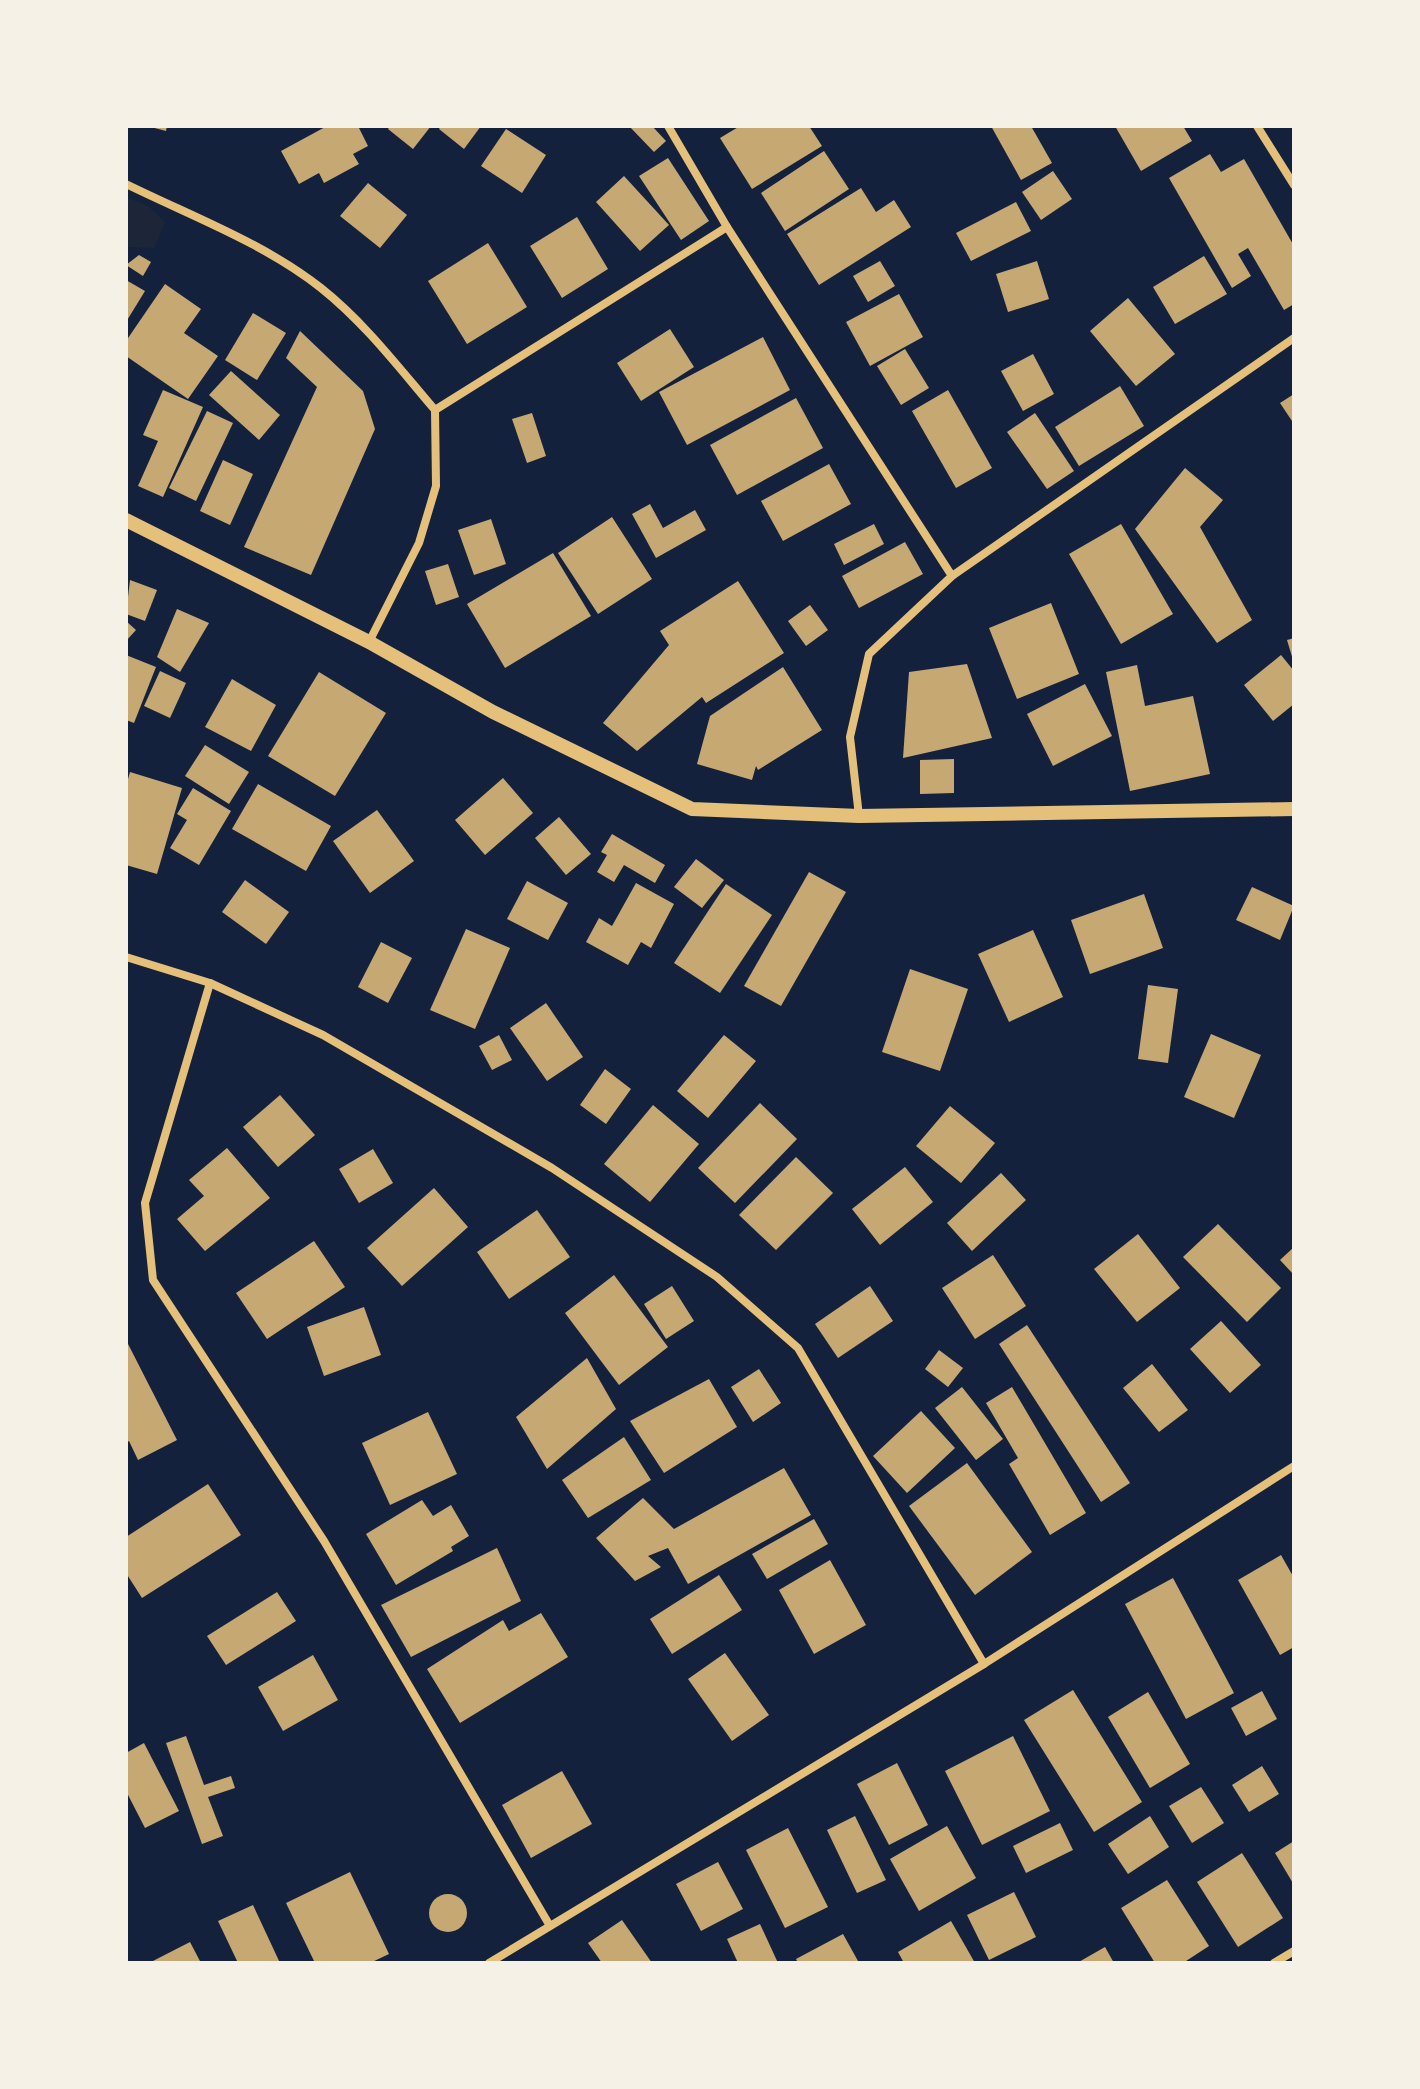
<svg xmlns="http://www.w3.org/2000/svg" width="1420" height="2089" viewBox="0 0 1420 2089" font-family="Quicksand,sans-serif">
  <rect width="100%" height="100%" fill="#14213d"/>
  <path fill="#1d2539" d="M126,197L148,206L165,222L154,248L126,247Z"/>
  <g fill="#c6a872">
    <path d="M147,126H167L166,131Z"/>
    <path d="M327,126H358L368,146L353,154L359,164L324,183L319,173L299,184L281,151Z"/>
    <path d="M390,126H431L413,149L388,129Z"/>
    <path d="M441,126H481L464,149L439,129Z"/>
    <path d="M629,126H652L666,141L654,152Z"/>
    <path d="M740,126H809L822,146L752,189L720,138Z"/>
    <path d="M991,126H1031L1052,163L1021,180Z"/>
    <path d="M1115,126H1183L1192,141L1141,171Z"/>
    <path d="M506,129L546,155L522,193L481,166Z"/>
    <path d="M824,151L849,189L785,231L761,193Z"/>
    <path d="M1210,154L1221,172L1244,159L1294,246V304L1284,310L1248,248L1238,254L1251,276L1232,288L1169,178Z"/>
    <path d="M668,158L709,221L681,240L639,176Z"/>
    <path d="M1053,171L1072,199L1041,220L1022,192Z"/>
    <path d="M624,176L669,225L640,251L596,202Z"/>
    <path d="M368,183L407,215L380,248L340,216Z"/>
    <path d="M861,188L876,212L894,200L911,227L819,285L787,234Z"/>
    <path d="M1016,202L1031,231L971,261L956,233Z"/>
    <path d="M577,217L608,269L562,298L530,246Z"/>
    <path d="M488,243L527,307L467,344L428,281Z"/>
    <path d="M139,255L151,262L143,276L126,265Z"/>
    <path d="M1204,256L1227,294L1175,324L1153,287Z"/>
    <path d="M880,261L895,286L868,302L853,276Z"/>
    <path d="M1037,261L1049,299L1008,312L996,274Z"/>
    <path d="M126,280L145,291L126,322Z"/>
    <path d="M165,284L201,309L184,333L218,356L188,399L126,356V341Z"/>
    <path d="M899,294L923,337L870,366L846,322Z"/>
    <path d="M1128,298L1175,354L1136,386L1090,331Z"/>
    <path d="M253,313L286,333L257,380L225,360Z"/>
    <path d="M670,329L694,367L641,401L617,363Z"/>
    <path d="M300,331L363,391L375,429L311,575L244,547L317,387L286,358Z"/>
    <path d="M763,337L790,390L687,445L659,392Z"/>
    <path d="M905,349L929,388L901,405L877,366Z"/>
    <path d="M1033,354L1054,394L1023,411L1001,371Z"/>
    <path d="M231,371L280,415L259,440L209,395Z"/>
    <path d="M1120,386L1144,426L1079,466L1055,427Z"/>
    <path d="M163,390L203,407L163,497L138,486L158,441L143,435Z"/>
    <path d="M948,390L992,468L956,488L912,411Z"/>
    <path d="M1294,394V424L1280,403Z"/>
    <path d="M796,398L823,448L737,495L710,445Z"/>
    <path d="M207,411L233,423L196,501L169,488Z"/>
    <path d="M532,413L546,456L527,463L512,419Z"/>
    <path d="M1035,413L1074,471L1047,489L1007,432Z"/>
    <path d="M223,460L253,474L230,525L200,511Z"/>
    <path d="M829,464L851,504L783,541L761,501Z"/>
    <path d="M1185,468L1223,500L1200,527L1252,620L1217,643L1135,529Z"/>
    <path d="M650,504L663,528L695,510L706,530L656,558L632,514Z"/>
    <path d="M612,517L652,579L598,614L558,553Z"/>
    <path d="M491,519L506,564L474,575L458,530Z"/>
    <path d="M874,524L884,544L844,565L834,544Z"/>
    <path d="M1121,524L1173,614L1121,644L1069,554Z"/>
    <path d="M905,542L923,574L859,608L842,576Z"/>
    <path d="M553,553L591,616L505,668L467,604Z"/>
    <path d="M448,564L459,597L436,605L425,571Z"/>
    <path d="M130,580L157,590L145,621L126,614Z"/>
    <path d="M738,581L784,653L706,703L702,697L637,751L603,723L669,645L660,631Z"/>
    <path d="M1051,603L1079,674L1017,699L989,628Z"/>
    <path d="M810,605L828,630L806,646L788,621Z"/>
    <path d="M177,609L209,623L180,672L157,657Z"/>
    <path d="M126,621L136,630L126,641Z"/>
    <path d="M1294,638V660H1293L1287,640Z"/>
    <path d="M126,655L156,667L134,723L126,720Z"/>
    <path d="M1281,655L1294,671V704L1273,721L1244,685Z"/>
    <path d="M967,664L992,738L903,758L909,672Z"/>
    <path d="M1137,665L1145,706L1193,696L1210,774L1130,791L1106,672Z"/>
    <path d="M783,667L822,730L758,770L756,766L752,780L697,764L710,716Z"/>
    <path d="M160,671L186,683L170,718L144,706Z"/>
    <path d="M319,672L386,713L335,796L268,756Z"/>
    <path d="M232,679L276,705L251,751L205,727Z"/>
    <path d="M1085,684L1112,736L1053,766L1027,714Z"/>
    <path d="M205,745L249,772L229,804L185,776Z"/>
    <path d="M954,759V793L920,794V760Z"/>
    <path d="M130,772L182,788L157,874L126,865V786Z"/>
    <path d="M503,778L533,813L485,855L455,820Z"/>
    <path d="M258,784L331,826L306,871L232,829Z"/>
    <path d="M193,788L231,811L199,865L170,848L187,820L177,814Z"/>
    <path d="M377,810L414,861L370,893L333,841Z"/>
    <path d="M559,817L591,854L566,875L535,838Z"/>
    <path d="M612,834L665,865L655,883L624,865L614,882L597,872L607,855L601,852Z"/>
    <path d="M696,859L724,880L702,908L674,887Z"/>
    <path d="M809,872L846,892L781,1006L744,986Z"/>
    <path d="M245,880L289,912L266,944L222,912Z"/>
    <path d="M527,881L568,903L548,940L507,919Z"/>
    <path d="M636,883L674,904L651,948L641,942L628,965L586,942L599,918L612,926Z"/>
    <path d="M726,884L772,915L720,993L674,963Z"/>
    <path d="M1252,887L1294,906L1280,940L1236,920Z"/>
    <path d="M1144,894L1163,948L1090,974L1071,920Z"/>
    <path d="M466,929L510,948L475,1029L430,1010Z"/>
    <path d="M1033,930L1063,997L1009,1022L978,954Z"/>
    <path d="M381,942L412,958L388,1003L358,987Z"/>
    <path d="M910,969L968,989L940,1071L882,1052Z"/>
    <path d="M1148,985L1178,989L1168,1063L1138,1059Z"/>
    <path d="M546,1003L583,1057L547,1081L510,1028Z"/>
    <path d="M1211,1034L1261,1055L1234,1118L1184,1097Z"/>
    <path d="M499,1035L512,1060L492,1070L479,1046Z"/>
    <path d="M724,1035L756,1061L708,1118L677,1091Z"/>
    <path d="M605,1069L631,1089L606,1124L580,1105Z"/>
    <path d="M280,1095L315,1135L278,1167L243,1127Z"/>
    <path d="M760,1103L797,1139L735,1203L698,1168Z"/>
    <path d="M653,1105L699,1144L650,1202L604,1164Z"/>
    <path d="M950,1106L995,1143L961,1183L916,1146Z"/>
    <path d="M227,1148L270,1198L205,1251L177,1219L204,1196L189,1180Z"/>
    <path d="M373,1149L393,1183L359,1203L339,1169Z"/>
    <path d="M796,1157L833,1193L776,1250L739,1215Z"/>
    <path d="M905,1167L933,1202L880,1245L852,1209Z"/>
    <path d="M1001,1173L1026,1200L972,1251L947,1223Z"/>
    <path d="M434,1188L468,1227L402,1286L367,1248Z"/>
    <path d="M537,1210L570,1257L509,1299L477,1252Z"/>
    <path d="M1218,1224L1281,1288L1247,1322L1183,1257Z"/>
    <path d="M1138,1234L1180,1288L1137,1322L1094,1269Z"/>
    <path d="M314,1241L345,1287L267,1339L236,1293Z"/>
    <path d="M1294,1247V1275L1280,1260Z"/>
    <path d="M993,1255L1026,1306L975,1339L942,1288Z"/>
    <path d="M614,1275L668,1347L619,1385L565,1313Z"/>
    <path d="M672,1286L694,1321L666,1339L644,1304Z"/>
    <path d="M870,1286L893,1321L838,1358L815,1324Z"/>
    <path d="M364,1307L381,1355L324,1376L307,1327Z"/>
    <path d="M1221,1321L1261,1365L1230,1393L1190,1349Z"/>
    <path d="M1027,1325L1130,1483L1101,1502L999,1344Z"/>
    <path d="M126,1340L177,1440L138,1460L129,1441L126,1443Z"/>
    <path d="M939,1350L963,1368L948,1387L925,1369Z"/>
    <path d="M587,1358L616,1409L547,1469L516,1417Z"/>
    <path d="M1152,1364L1188,1410L1159,1432L1123,1388Z"/>
    <path d="M759,1369L781,1403L753,1422L731,1387Z"/>
    <path d="M709,1379L737,1427L664,1473L630,1421Z"/>
    <path d="M962,1387L1003,1439L976,1460L935,1408Z"/>
    <path d="M1012,1387L1086,1513L1050,1535L1009,1464L1018,1458L986,1403Z"/>
    <path d="M921,1411L955,1448L907,1493L873,1456Z"/>
    <path d="M428,1412L457,1474L390,1505L362,1443Z"/>
    <path d="M624,1437L651,1480L588,1518L562,1480Z"/>
    <path d="M967,1463L1032,1552L975,1595L909,1506Z"/>
    <path d="M784,1468L811,1515L688,1584L668,1548L648,1556L661,1567L635,1581L596,1538L643,1498L674,1529Z"/>
    <path d="M208,1484L241,1535L142,1598L126,1573V1537Z"/>
    <path d="M422,1500L433,1516L451,1505L469,1536L451,1547L453,1551L396,1585L366,1534Z"/>
    <path d="M814,1519L828,1544L767,1579L752,1554Z"/>
    <path d="M497,1548L521,1601L411,1657L381,1605Z"/>
    <path d="M1281,1555L1294,1578V1647L1280,1655L1238,1580Z"/>
    <path d="M830,1560L866,1625L814,1654L779,1590Z"/>
    <path d="M719,1575L742,1610L672,1654L650,1619Z"/>
    <path d="M1173,1578L1234,1693L1186,1719L1125,1604Z"/>
    <path d="M277,1592L296,1621L226,1665L207,1636Z"/>
    <path d="M541,1613L568,1657L460,1723L427,1669L503,1620L509,1631Z"/>
    <path d="M725,1653L769,1715L732,1741L688,1679Z"/>
    <path d="M313,1655L338,1700L283,1731L258,1687Z"/>
    <path d="M1073,1690L1142,1802L1094,1832L1024,1720Z"/>
    <path d="M1262,1691L1277,1719L1246,1736L1231,1708Z"/>
    <path d="M1148,1692L1190,1764L1150,1788L1108,1717Z"/>
    <path d="M186,1736L204,1785L231,1776L235,1788L208,1797L223,1836L202,1844L166,1743Z"/>
    <path d="M1013,1736L1050,1811L982,1845L945,1771Z"/>
    <path d="M144,1743L179,1811L145,1828L126,1791V1753Z"/>
    <path d="M897,1763L928,1825L889,1845L857,1784Z"/>
    <path d="M1262,1766L1279,1794L1249,1812L1232,1785Z"/>
    <path d="M562,1771L592,1824L531,1858L502,1805Z"/>
    <path d="M1201,1787L1224,1823L1192,1843L1169,1806Z"/>
    <path d="M855,1816L886,1880L857,1893L827,1830Z"/>
    <path d="M1150,1816L1169,1847L1128,1874L1108,1844Z"/>
    <path d="M1060,1823L1073,1850L1026,1873L1013,1846Z"/>
    <path d="M947,1826L976,1878L919,1911L890,1859Z"/>
    <path d="M788,1828L828,1907L785,1928L746,1850Z"/>
    <path d="M1294,1841V1885L1275,1853Z"/>
    <path d="M1242,1853L1283,1918L1238,1947L1197,1882Z"/>
    <path d="M718,1862L743,1909L701,1931L676,1884Z"/>
    <path d="M350,1872L389,1954L370,1963H315L286,1903Z"/>
    <path d="M1167,1880L1209,1946L1183,1963H1155L1121,1908Z"/>
    <path d="M1014,1892L1036,1937L989,1960L967,1915Z"/>
    <circle cx="448" cy="1913" r="19"/>
    <path d="M253,1905L280,1963H238L218,1921Z"/>
    <path d="M622,1920L652,1963H602L588,1943Z"/>
    <path d="M951,1921L975,1963H904L898,1952Z"/>
    <path d="M760,1924L778,1963H738L727,1939Z"/>
    <path d="M843,1934L858,1961L798,1963L796,1959Z"/>
    <path d="M190,1942L201,1963H149Z"/>
    <path d="M1105,1947L1114,1963H1077Z"/>
  </g>
  <g fill="none" stroke-linecap="round" stroke-linejoin="round">
    <g stroke="#e5c07b" stroke-width="8">
      <path d="M668,126L727,227L952,576"/>
      <path d="M1257,126L1294,185"/>
      <path d="M126,184C191,216 264,243 321,288C365,323 399,368 435,410L436,486L419,543L369,642"/>
      <path d="M435,410L727,227"/>
      <path d="M859,816L850,737L869,654L952,576L1294,338"/>
      <path d="M126,957L210,983L323,1035L552,1168L717,1277L798,1348L984,1664"/>
      <path d="M210,983L145,1203L153,1280L324,1541L550,1926"/>
      <path d="M489,1963L984,1664L1294,1466"/>
      <path d="M1274,1963L1294,1951"/>
    </g>
    <path stroke="#e5c07b" stroke-width="14" d="M126,520L369,642L493,712L692,809L859,816L1294,809"/>
  </g>
  <rect width="1420" height="2089" fill="none" stroke="#f6f1e7" stroke-width="256"/>
</svg>
